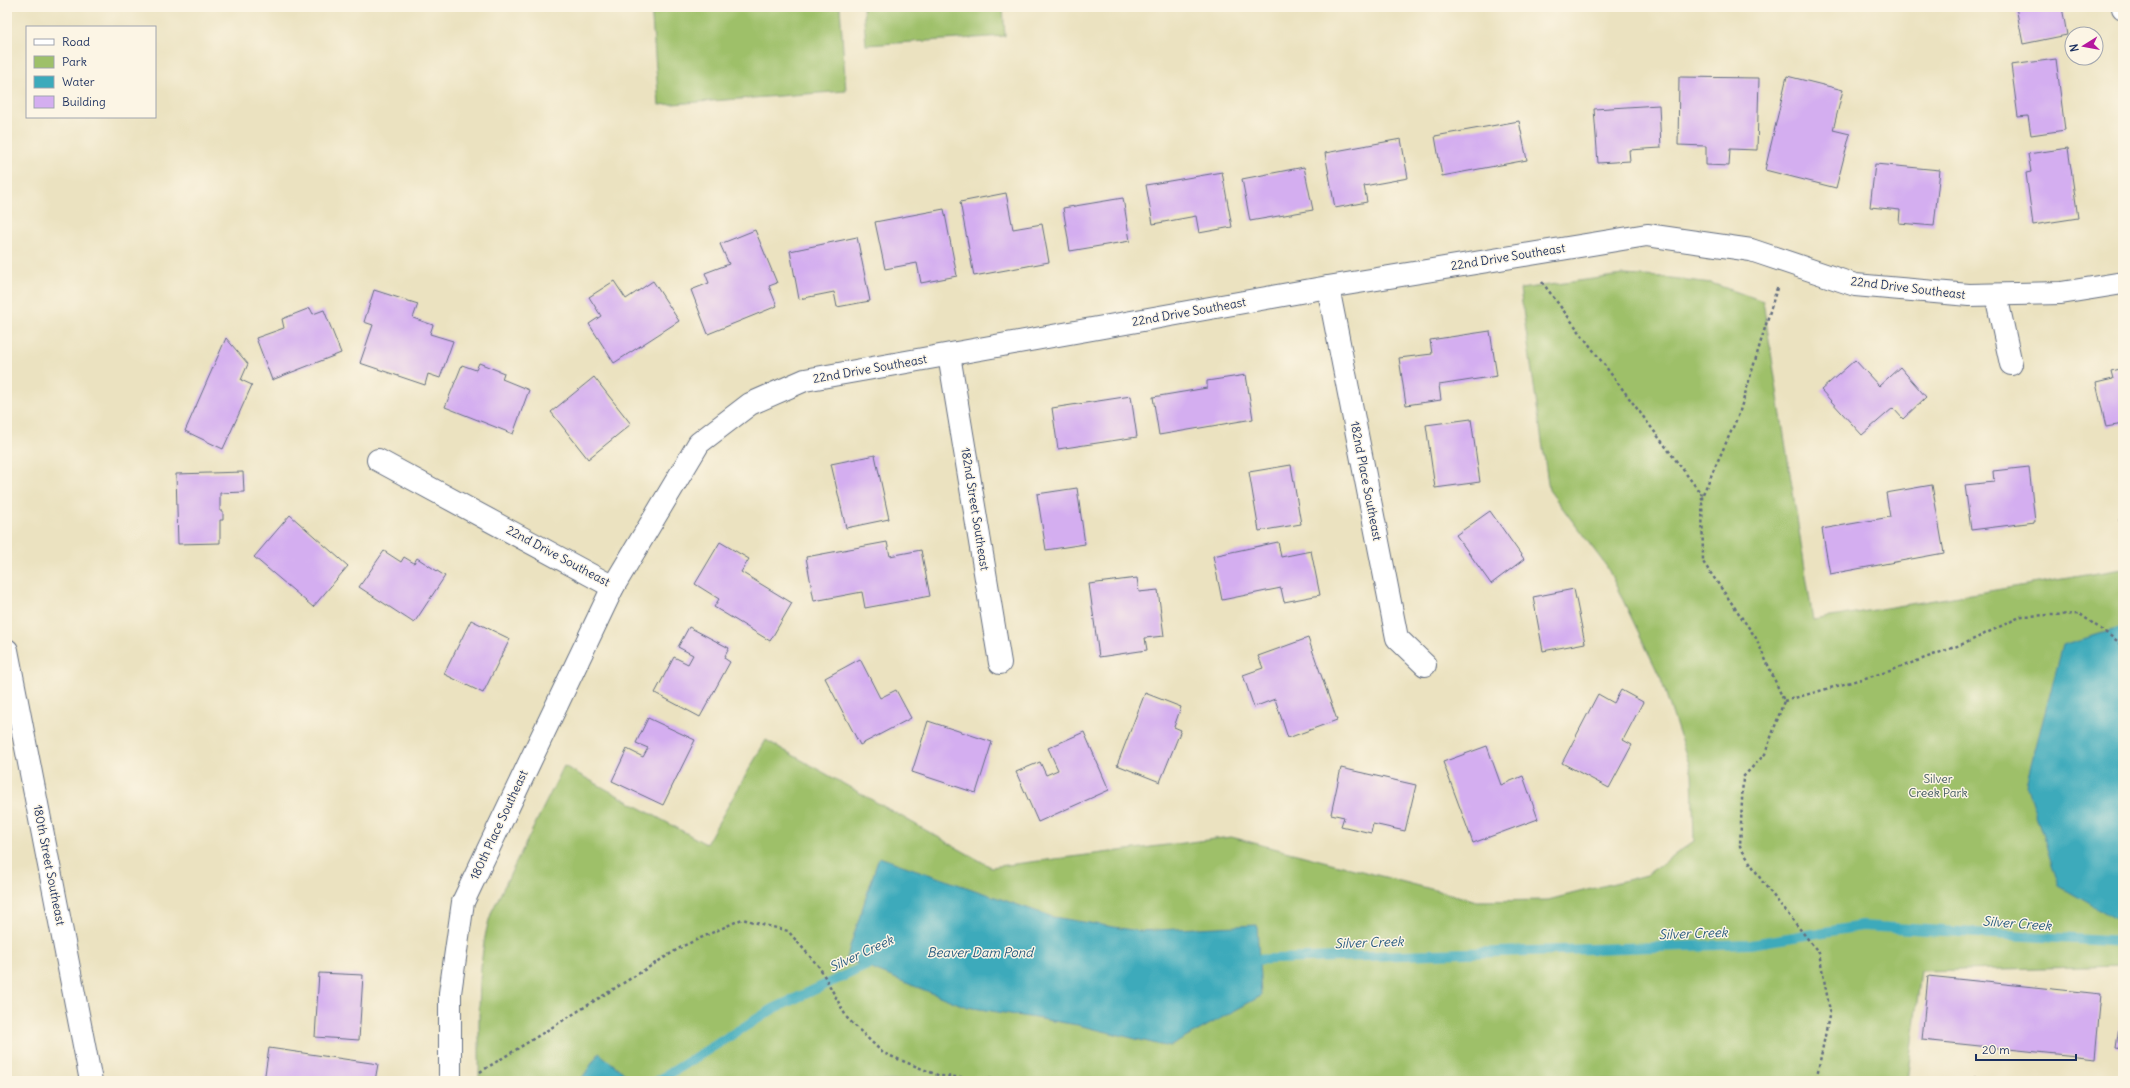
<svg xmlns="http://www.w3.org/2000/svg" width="2130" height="1088" viewBox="0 0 2130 1088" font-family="Delius,sans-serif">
  <rect width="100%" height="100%" fill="#fcf5e5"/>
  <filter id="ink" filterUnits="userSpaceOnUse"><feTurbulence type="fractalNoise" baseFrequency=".025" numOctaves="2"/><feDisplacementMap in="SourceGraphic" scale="8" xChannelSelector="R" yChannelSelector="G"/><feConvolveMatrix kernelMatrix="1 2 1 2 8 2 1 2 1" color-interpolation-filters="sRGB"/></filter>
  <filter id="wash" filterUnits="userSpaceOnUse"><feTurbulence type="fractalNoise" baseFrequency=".012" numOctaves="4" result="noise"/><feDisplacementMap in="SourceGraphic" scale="16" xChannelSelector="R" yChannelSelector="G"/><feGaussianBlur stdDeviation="0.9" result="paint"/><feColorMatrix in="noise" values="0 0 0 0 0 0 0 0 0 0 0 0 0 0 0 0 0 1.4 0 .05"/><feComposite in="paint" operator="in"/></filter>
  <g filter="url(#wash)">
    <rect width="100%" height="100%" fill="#ebe2c0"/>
    <g fill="#9ec069" stroke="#5c7864">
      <path d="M651,7H840L846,91L659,105Z"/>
      <path d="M863,7H1003L1005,36L866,45Z"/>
      <path d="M1622,275L1663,277L1711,283L1763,301L1813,620L2123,569V966L1921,971L1907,1081H479C480,1030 475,957 492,911L564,766L706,844L766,740L991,867L1231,837L1477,901L1548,900L1646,875L1694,841L1692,773L1661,679L1607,567L1549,490L1520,289Z"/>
    </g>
    <g fill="#3caabb" stroke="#2c6c8c">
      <path d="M2123,627V923L2059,886L2026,784L2063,645Z"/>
      <path d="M879,857L1053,917L1138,931L1257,925L1261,996L1169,1047L1078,1025L967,1007L846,959Z"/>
      <path d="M599,1053L634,1081H580Z"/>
    </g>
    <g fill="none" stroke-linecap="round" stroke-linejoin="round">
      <g stroke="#3caabb" stroke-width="10">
        <path d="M1247,960L1751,944L1862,926L2123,942"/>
        <path d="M658,1081L773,1009L876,961"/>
      </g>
    </g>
    <g id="blocks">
      <g fill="#d4aef0">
        <path d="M2016,7H2062L2067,35L2023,44Z"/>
        <path d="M2056,59L2065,130L2031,135L2028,116L2018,117L2011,65Z"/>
        <path d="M1787,76L1843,90L1833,130L1850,134L1836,188L1765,170Z"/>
        <path d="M1679,77L1759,78L1757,150L1730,149L1729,166L1706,165V146L1678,145Z"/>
        <path d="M1659,105L1661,148L1629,150L1630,161L1598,163L1594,109Z"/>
        <path d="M1519,121L1527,160L1442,176L1435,136Z"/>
        <path d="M1401,139L1408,178L1364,186L1367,202L1335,208L1325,153Z"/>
        <path d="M2068,148L2078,218L2033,225L2026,173L2031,172L2028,154Z"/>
        <path d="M1875,164L1940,170L1934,226L1899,223L1900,210L1870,207Z"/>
        <path d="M1304,167L1313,210L1250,221L1242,179Z"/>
        <path d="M1222,172L1232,227L1199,233L1196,216L1153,224L1146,185Z"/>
        <path d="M1006,193L1013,229L1042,224L1049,262L974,276L960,202Z"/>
        <path d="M1123,198L1130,241L1070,251L1063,208Z"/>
        <path d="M944,209L957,276L921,283L917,263L885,269L875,222Z"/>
        <path d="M755,230L777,283L769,286L777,306L708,334L691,290L709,283L705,273L729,264L720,244Z"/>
        <path d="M857,237L870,301L837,307L834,292L799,299L790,251Z"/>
        <path d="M614,281L626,299L653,281L679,321L614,363L589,324L601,316L589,297Z"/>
        <path d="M374,290L418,304L413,318L433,325L430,334L453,341L440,378L428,374L425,385L360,363L373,325L364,322Z"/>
        <path d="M310,308L313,314L324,310L341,353L272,380L256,338L284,328L282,319Z"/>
        <path d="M1490,331L1497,376L1439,385L1441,400L1406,405L1399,358L1432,354L1430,340Z"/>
        <path d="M226,338L248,364L241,380L252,385L223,449L185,431Z"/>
        <path d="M1855,360L1879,386L1900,367L1926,397L1903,419L1893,408L1862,435L1821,390Z"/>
        <path d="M479,363L504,373L502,379L529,390L513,434L445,407L462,365L476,370Z"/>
        <path d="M2123,368V424L2106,427L2096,383L2113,379L2111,371Z"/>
        <path d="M1246,375L1253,419L1159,435L1153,397L1207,388V381Z"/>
        <path d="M594,377L631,424L588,459L551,412Z"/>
        <path d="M1131,396L1137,437L1058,449L1052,408Z"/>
        <path d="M1471,419L1480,482L1435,488L1426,425Z"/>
        <path d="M875,455L889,519L846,528L831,464Z"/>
        <path d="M1291,465L1301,524L1259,531L1249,472Z"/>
        <path d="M2029,467L2035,522L1971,530L1965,485L1994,482L1993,471Z"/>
        <path d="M243,472L244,492L220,493V511H223V520H220V543L178,544L176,474Z"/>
        <path d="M1932,485L1944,553L1830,574L1822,529L1890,517L1886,493Z"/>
        <path d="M1077,488L1085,544L1046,550L1037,494Z"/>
        <path d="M1490,511L1524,559L1491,584L1456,535Z"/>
        <path d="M290,515L348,566L313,607L254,557Z"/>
        <path d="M2119,519H2123V539H2122Z"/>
        <path d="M720,542L749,559L741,572L792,603L770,641L714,607L719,599L695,584Z"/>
        <path d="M887,542L890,556L921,550L930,596L865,608L862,592L814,601L806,557Z"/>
        <path d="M1278,542L1281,557L1311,551L1320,595L1284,602L1281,588L1222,600L1213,556Z"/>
        <path d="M384,551L401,562L404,557L414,563L417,558L445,576L414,623L359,587Z"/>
        <path d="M1137,578L1139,592L1158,590L1164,636L1145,638L1147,650L1099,657L1089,584Z"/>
        <path d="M1574,589L1585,643L1543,651L1533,597Z"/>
        <path d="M471,620L510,639L483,693L444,674Z"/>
        <path d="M689,627L729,648L724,658L730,662L700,717L655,693L674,657L688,664L693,655L678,647Z"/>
        <path d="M1308,638L1337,720L1288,738L1275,699L1254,707L1243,675L1263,668L1258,656Z"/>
        <path d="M860,659L880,698L896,690L911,718L860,745L825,678Z"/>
        <path d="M1621,690L1643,702L1623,740L1632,745L1609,788L1562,763L1598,694L1614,703Z"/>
        <path d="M1145,693L1181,707L1174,727L1181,730L1160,782L1117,765Z"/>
        <path d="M648,718L695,740L663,805L612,781L627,749L643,757L648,748L636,743Z"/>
        <path d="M928,721L992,742L976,793L912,772Z"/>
        <path d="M1084,732L1109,790L1038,822L1016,772L1040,762L1046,775L1058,770L1048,748Z"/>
        <path d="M1487,746L1501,785L1523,776L1538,819L1473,843L1443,762Z"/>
        <path d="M1341,768L1416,785L1405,831L1373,824L1371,833L1341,826L1344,817L1331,814Z"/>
        <path d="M319,973L363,975L359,1040L315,1037Z"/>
        <path d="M1928,976L2101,994L2095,1058L1922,1040Z"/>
        <path d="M2122,1006H2123V1049L2116,1048Z"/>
        <path d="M269,1048L378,1064L375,1081H264Z"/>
        <path d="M1974,1077L1994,1080V1081H1974Z"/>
      </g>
    </g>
  </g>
  <g filter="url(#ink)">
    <use href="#blocks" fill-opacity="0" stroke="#646e80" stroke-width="1"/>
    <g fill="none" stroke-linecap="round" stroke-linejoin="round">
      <g stroke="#646e80" stroke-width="24">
        <g id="minor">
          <path d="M2123,7V8"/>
          <path d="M1328,287L1397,638L1425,665"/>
          <path d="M1996,295L2011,364"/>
          <path d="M949,355L1000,663"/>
          <path d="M378,460L613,587"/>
          <path d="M450,1081V993L463,902L613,587L699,443L750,404L805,380L1328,287L1647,235L1751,250L1855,285L1969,295L2061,293L2123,283"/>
        </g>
      </g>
      <g stroke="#646e80" stroke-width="24">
        <path id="tertiary" d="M7,650L91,1081"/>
      </g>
      <g stroke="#646e80" stroke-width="2.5" stroke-dasharray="3 3" stroke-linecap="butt">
        <path d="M1542,282L1702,495"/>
        <path d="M1777,288L1739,414L1702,496L1703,562L1756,638L1784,701L1765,754L1743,777L1740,847L1764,884L1819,953L1830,1011L1817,1076L1813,1081"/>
        <path d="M1784,701L1890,671L1968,642L2022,616L2080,614L2123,645"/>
        <path d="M480,1072L683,946L742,919L788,931L820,968L847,1018L883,1053L940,1076L1026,1081"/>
        <path d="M1027,1081L1092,1078L1099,1081"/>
      </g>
      <use href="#minor" stroke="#fff" stroke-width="22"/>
      <use href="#tertiary" stroke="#fff" stroke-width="22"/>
    </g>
  </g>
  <g text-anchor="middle" stroke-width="3" stroke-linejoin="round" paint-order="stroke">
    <g font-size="12" fill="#1b2f5e" stroke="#fcf5e5">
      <text transform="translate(1508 257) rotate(-9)" y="4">22nd Drive Southeast</text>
      <text transform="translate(1908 288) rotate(7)" y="4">22nd Drive Southeast</text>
      <text transform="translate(1189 312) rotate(-10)" y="4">22nd Drive Southeast</text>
      <text transform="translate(870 369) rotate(-10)" y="4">22nd Drive Southeast</text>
      <text transform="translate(1366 481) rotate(79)" y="4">182nd Place Southeast</text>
      <text transform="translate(975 509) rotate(81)" y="4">182nd Street Southeast</text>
      <text transform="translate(558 556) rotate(28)" y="4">22nd Drive Southeast</text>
      <text transform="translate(499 825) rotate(-65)" y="4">180th Place Southeast</text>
      <text transform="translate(49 865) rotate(79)" y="4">180th Street Southeast</text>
    </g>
    <g font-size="12" fill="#425a61" stroke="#fcf5e5">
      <text x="1938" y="783">Silver<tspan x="1938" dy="14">Creek Park</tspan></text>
    </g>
    <g font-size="13" font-style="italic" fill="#275a7f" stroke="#fcf5e5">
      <text transform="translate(2017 923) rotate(4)" y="5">Silver Creek</text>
      <text transform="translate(1693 933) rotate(-2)" y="5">Silver Creek</text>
      <text transform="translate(1369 942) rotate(-2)" y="5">Silver Creek</text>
      <text x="980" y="957">Beaver Dam Pond</text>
      <text transform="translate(861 953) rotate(-25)" y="5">Silver Creek</text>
    </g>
  </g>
  <rect width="2130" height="1088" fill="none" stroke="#fcf5e5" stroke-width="24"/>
  <rect x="26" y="26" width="130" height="92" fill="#fcf5e5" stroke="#a2a6af"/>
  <rect x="34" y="39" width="20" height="6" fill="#ffffff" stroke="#a2a6af"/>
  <text x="62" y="46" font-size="12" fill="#1b2f5e">Road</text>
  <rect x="34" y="56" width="20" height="12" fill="#9ec069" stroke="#a2a6af"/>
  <text x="62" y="66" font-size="12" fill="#1b2f5e">Park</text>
  <rect x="34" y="76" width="20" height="12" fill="#3caabb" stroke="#a2a6af"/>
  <text x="62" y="86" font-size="12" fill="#1b2f5e">Water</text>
  <rect x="34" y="96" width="20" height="12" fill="#d4aef0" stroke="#a2a6af"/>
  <text x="62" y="106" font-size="12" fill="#1b2f5e">Building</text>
  <g transform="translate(2084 46) rotate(259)"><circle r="19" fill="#fcf5e5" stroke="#a2a6af"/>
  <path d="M0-3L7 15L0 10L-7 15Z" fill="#b5179e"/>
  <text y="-6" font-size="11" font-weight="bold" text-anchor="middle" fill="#1b2f5e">N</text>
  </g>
  <path d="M1976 1054v6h100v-6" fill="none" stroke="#1b2f5e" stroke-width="2"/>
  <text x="1982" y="1054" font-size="12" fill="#1b2f5e" stroke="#fcf5e5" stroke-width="3" paint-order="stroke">20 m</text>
</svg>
